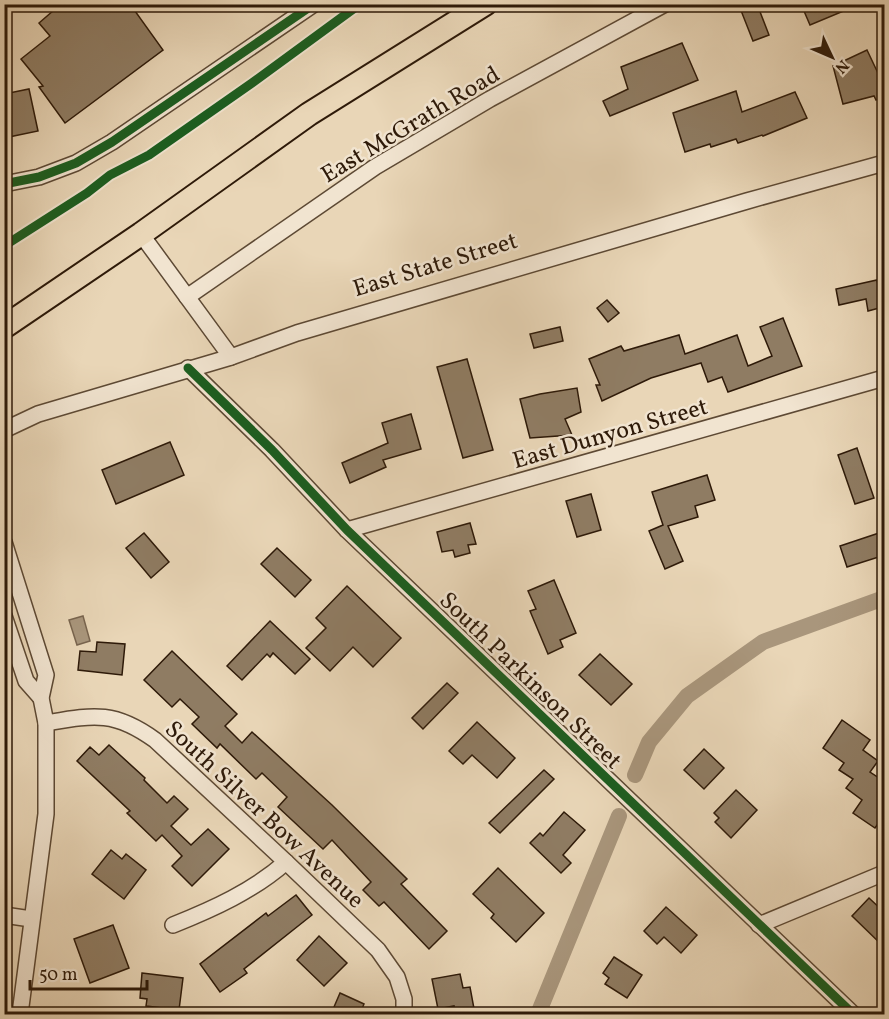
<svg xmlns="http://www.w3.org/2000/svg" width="889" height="1019" viewBox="0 0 889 1019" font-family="Vollkorn,serif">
  <rect width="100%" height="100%" fill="#e9d6b7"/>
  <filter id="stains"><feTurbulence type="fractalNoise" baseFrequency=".00333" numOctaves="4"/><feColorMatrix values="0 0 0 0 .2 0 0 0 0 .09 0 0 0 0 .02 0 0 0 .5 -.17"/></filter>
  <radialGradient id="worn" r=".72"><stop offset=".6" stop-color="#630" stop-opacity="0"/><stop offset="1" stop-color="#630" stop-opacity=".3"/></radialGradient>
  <path fill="#a9967c" stroke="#78644e" stroke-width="1.5" d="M83,616L90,641L77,645L69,620Z"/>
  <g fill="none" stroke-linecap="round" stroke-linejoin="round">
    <g stroke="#a9967c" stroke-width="16">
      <path d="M635,775L649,742L687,696L763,642L884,598"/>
      <path d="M538,1014L619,816"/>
    </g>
  </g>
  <g fill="#8f7c63" stroke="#2e1a09" stroke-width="1.5">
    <path d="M61,4H130L163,50L65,123L39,87L43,86L21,59L50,36L39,23Z"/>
    <path d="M749,4H757L769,35L753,41L740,8Z"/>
    <path d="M801,4H858V5L810,25Z"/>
    <path d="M682,43L698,80L610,116L603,101L628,89L621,67Z"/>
    <path d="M867,50L885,88V96L876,100L874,96L843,104L833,66Z"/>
    <path d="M29,89L38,131L4,138V94Z"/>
    <path d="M736,91L742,112L795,92L807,118L763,136L762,135L738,143L736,139L711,147L710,144L685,152L673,113Z"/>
    <path d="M877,280L883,307L868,311L866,299L839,305L836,289Z"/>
    <path d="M607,300L619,313L608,322L597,308Z"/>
    <path d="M783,318L802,366L728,392L722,377L708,382L701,363L651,378L602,401L596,385H600L589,359L621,346L624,351L679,335L685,354L737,335L748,366L772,356L760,327Z"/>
    <path d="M560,327L563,341L534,348L530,334Z"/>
    <path d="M467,359L493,450L463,458L437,367Z"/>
    <path d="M577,388L581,412L565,419L572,435L530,438L520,399L540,394Z"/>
    <path d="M411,414L421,449L383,460L386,467L350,483L342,463L388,443L382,423Z"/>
    <path d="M170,442L184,475L116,504L102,470Z"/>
    <path d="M857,448L874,498L855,504L838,455Z"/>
    <path d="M707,475L715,500L695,506L698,517L668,526L683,561L665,569L649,531L663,525L652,492Z"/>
    <path d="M591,494L601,530L577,537L566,501Z"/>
    <path d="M470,523L476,544L468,545L470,553L455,557L453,550L442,552L437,532Z"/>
    <path d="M144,533L169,562L151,578L126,548Z"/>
    <path d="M879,533L885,548V555L847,567L840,546Z"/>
    <path d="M277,548L311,580L295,597L261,564Z"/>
    <path d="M554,580L576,633L560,640L563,647L548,654L530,611L536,609L528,591Z"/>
    <path d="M347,586L401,638L373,667L353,647L330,671L306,648L326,628L316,618Z"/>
    <path d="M270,621L310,659L295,674L273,653L270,657L267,654L242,680L227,666Z"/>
    <path d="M97,642L125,644L122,675L78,670L80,651L96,652Z"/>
    <path d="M172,651L237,714L225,726L242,743L252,732L332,805L407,879L401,884L447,931L429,949L384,902L379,906L363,890L371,882L332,840L323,849L278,807L287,797L262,773L256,779L220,744L217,748L192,724L199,717L180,699L172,707L144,680Z"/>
    <path d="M600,654L632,684L611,705L579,675Z"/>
    <path d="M447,683L458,693L423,729L412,718Z"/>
    <path d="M842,720L870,740L863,750L878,761L870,772L885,782V814L875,828L853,813L862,800L846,788L853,779L839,770L844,763L823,748Z"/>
    <path d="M477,722L515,758L497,778L472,755L463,764L449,751Z"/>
    <path d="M109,745L145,778L144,780L167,803L174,796L188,809L171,826L191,845L208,829L229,849L192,886L172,866L182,856L162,835L156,841L127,813L130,811L77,761L90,747L99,755Z"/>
    <path d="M704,749L724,768L704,789L684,770Z"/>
    <path d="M544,770L554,779L500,833L489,823Z"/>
    <path d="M736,790L757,810L731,838L715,822L719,818L714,813Z"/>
    <path d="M564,812L585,830L563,855L571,863L561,873L530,843L540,833L543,836Z"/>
    <path d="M111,850L122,859L126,854L146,870L124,899L92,874Z"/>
    <path d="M498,868L544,913L516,942L491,918L494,914L473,894Z"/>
    <path d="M296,895L312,915L244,969L247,973L220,992L200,964L266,913L268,916Z"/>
    <path d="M869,898L885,913V948L852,916Z"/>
    <path d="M666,907L697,935L681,953L664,937L657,944L644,931Z"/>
    <path d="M113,925L129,968L90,983L74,939Z"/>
    <path d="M319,936L347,963L324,986L297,960Z"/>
    <path d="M614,957L642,975L627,998L605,984L609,978L603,973Z"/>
    <path d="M142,973L183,978L179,1010L146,1006L147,999L140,998Z"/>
    <path d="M460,974L463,988L470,987L475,1014H455L454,1006L438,1009L432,979Z"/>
    <path d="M340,993L364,1004L360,1014H331Z"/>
  </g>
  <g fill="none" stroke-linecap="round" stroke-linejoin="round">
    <g stroke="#5d4934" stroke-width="18">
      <g id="minor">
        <path d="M4,184L39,177L76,163L112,142L314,4"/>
        <path d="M141,234L231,357"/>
        <path d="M187,297L375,167L490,99L665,4"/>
        <path d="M188,368L272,450L347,530L853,1014"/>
        <path d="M4,430L38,414L231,357L297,333L747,201L884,163"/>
        <path d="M347,530L884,378"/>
        <path d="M4,542L46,675L41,698L46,723V814L20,1014"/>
        <path d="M4,616L26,681L41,698"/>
        <path d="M46,723C93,715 114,710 155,740L286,862L378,950L397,977L404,999V1014"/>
        <path d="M4,915L31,919"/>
        <path d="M173,925C213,909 253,891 286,862"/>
        <path d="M759,925L884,873"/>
      </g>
    </g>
    <g stroke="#2e1a09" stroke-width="26">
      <path id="highway" d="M4,327L141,234L309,114L485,4"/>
    </g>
    <use href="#minor" stroke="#f1e4d0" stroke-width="15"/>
    <use href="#highway" stroke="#e9d6b7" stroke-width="22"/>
    <g stroke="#f1e4d0" stroke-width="13">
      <g id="cycleway">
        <path d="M4,184L39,177L76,163L112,142L314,4"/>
        <path d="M4,246L87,193L110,175L149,155L252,83L360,4"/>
        <path d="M188,368L272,450L347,530L853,1014"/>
      </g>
    </g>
    <use href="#cycleway" stroke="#1b5e20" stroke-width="9"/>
  </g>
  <g text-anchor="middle" stroke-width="5" stroke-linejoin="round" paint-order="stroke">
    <g font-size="24" fill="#2e1a09" stroke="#f1e4d0">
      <text transform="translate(410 124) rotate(-31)" y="8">East McGrath Road</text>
      <text transform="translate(435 264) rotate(-17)" y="8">East State Street</text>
      <text transform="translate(610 433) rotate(-16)" y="8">East Dunyon Street</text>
      <text transform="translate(531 680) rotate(44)" y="8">South Parkinson Street</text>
      <text transform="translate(265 814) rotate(43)" y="8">South Silver Bow Avenue</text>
    </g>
  </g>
  <rect width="889" height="1019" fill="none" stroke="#e9d6b7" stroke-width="24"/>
  <rect x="6" y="6" width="877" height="1007" fill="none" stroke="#2e1a09" stroke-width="3"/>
  <rect x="12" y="12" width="865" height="995" fill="none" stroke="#2e1a09" stroke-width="1.5"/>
  <g transform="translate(832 57) rotate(134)" stroke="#f1e4d0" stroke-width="4.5" paint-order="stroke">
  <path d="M0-4.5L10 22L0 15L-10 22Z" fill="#2e1a09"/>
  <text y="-9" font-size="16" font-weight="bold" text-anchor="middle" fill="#2e1a09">N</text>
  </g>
  <path d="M30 980v9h117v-9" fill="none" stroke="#2e1a09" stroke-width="3"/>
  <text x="39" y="980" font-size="18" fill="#2e1a09" stroke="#f1e4d0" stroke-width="4.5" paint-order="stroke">50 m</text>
  <rect width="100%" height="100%" filter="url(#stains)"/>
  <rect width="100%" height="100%" fill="url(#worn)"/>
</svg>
